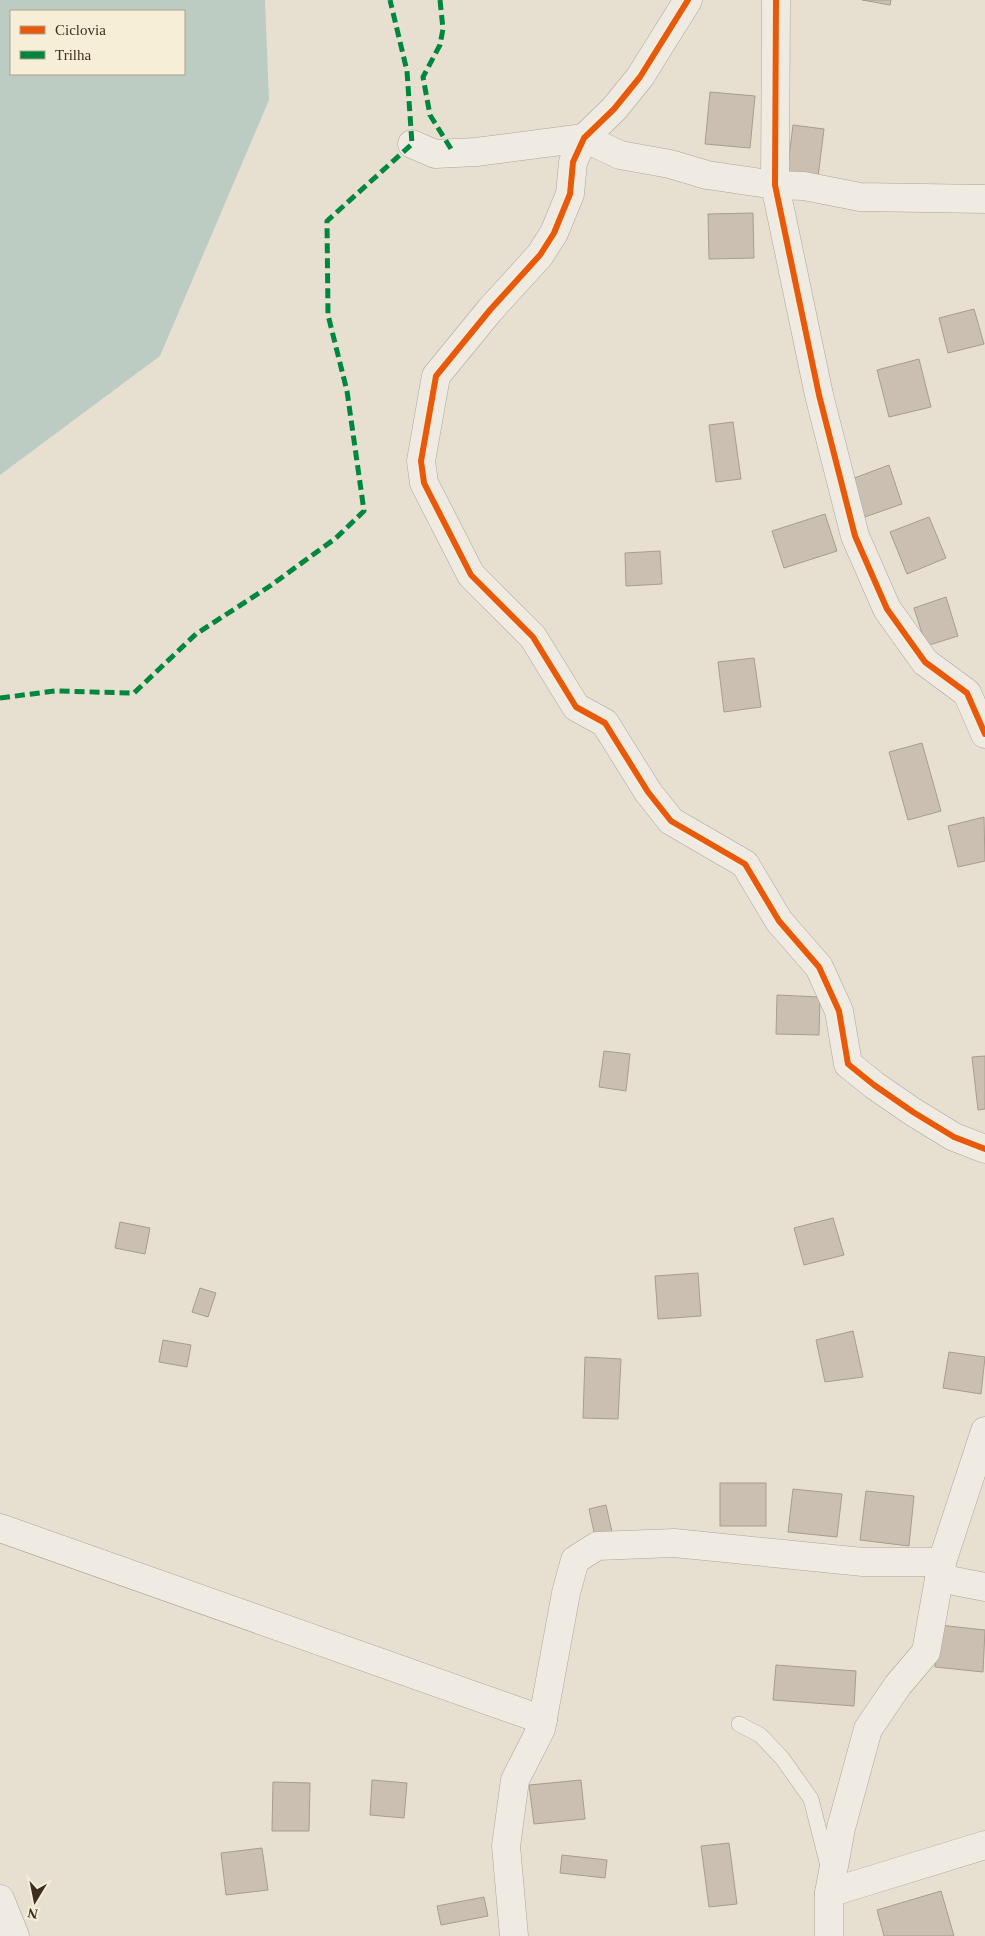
<svg xmlns="http://www.w3.org/2000/svg" width="985" height="1936" viewBox="0 0 985 1936" font-family="'Times New Roman',serif">
  <rect width="100%" height="100%" fill="#e7e0d1"/>
  <path fill="#bcccc2" fill-rule="evenodd" d="M0,0H265L269,100L160,356L0,475ZM11,11H184V74H11Z"/>
  <g fill="#cbbfb2" stroke="#a89c90">
    <path d="M862,0H891L890,5Z"/>
    <path d="M710,92L755,96L750,148L705,144Z"/>
    <path d="M793,125L824,129L818,177L787,173Z"/>
    <path d="M753,213L754,258L709,259L708,214Z"/>
    <path d="M974,309L984,344L948,353L939,318Z"/>
    <path d="M919,359L931,407L889,417L877,370Z"/>
    <path d="M733,422L741,479L716,482L709,425Z"/>
    <path d="M889,465L902,504L862,518L849,480Z"/>
    <path d="M825,514L837,551L784,568L772,531Z"/>
    <path d="M929,517L946,558L907,574L890,532Z"/>
    <path d="M660,551L662,584L626,586L625,553Z"/>
    <path d="M946,597L958,636L926,646L914,608Z"/>
    <path d="M754,658L761,707L724,712L718,662Z"/>
    <path d="M922,743L941,811L908,820L889,752Z"/>
    <path d="M984,817L985,861L958,867L948,826Z"/>
    <path d="M777,995L820,997L819,1035L776,1034Z"/>
    <path d="M604,1051L630,1054L626,1091L599,1087Z"/>
    <path d="M985,1056V1109L978,1110L972,1057Z"/>
    <path d="M833,1218L844,1255L804,1265L794,1228Z"/>
    <path d="M120,1222L150,1228L145,1254L115,1248Z"/>
    <path d="M698,1273L701,1316L658,1319L655,1276Z"/>
    <path d="M200,1288L216,1293L208,1317L192,1312Z"/>
    <path d="M853,1331L863,1377L825,1382L816,1340Z"/>
    <path d="M163,1340L191,1345L187,1367L159,1362Z"/>
    <path d="M949,1352L985,1357L981,1394L943,1388Z"/>
    <path d="M585,1357L621,1359L618,1419L583,1418Z"/>
    <rect x="720" y="1483" width="46" height="43"/>
    <path d="M793,1489L842,1494L837,1537L788,1532Z"/>
    <path d="M866,1491L914,1496L909,1546L860,1540Z"/>
    <path d="M606,1505L612,1532L597,1546L589,1509Z"/>
    <path d="M939,1625L985,1630L983,1672L935,1667Z"/>
    <path d="M776,1665L856,1671L854,1706L773,1700Z"/>
    <path d="M372,1780L407,1783L404,1818L370,1815Z"/>
    <path d="M581,1780L585,1819L534,1824L529,1785Z"/>
    <path d="M273,1782L310,1783L309,1831H272Z"/>
    <path d="M729,1843L737,1904L709,1907L701,1846Z"/>
    <path d="M262,1848L268,1890L226,1895L221,1853Z"/>
    <path d="M562,1855L607,1860L605,1878L560,1873Z"/>
    <path d="M941,1891L954,1936H884L877,1910Z"/>
    <path d="M484,1897L488,1916L441,1925L437,1906Z"/>
  </g>
  <g fill="none" stroke-linecap="round" stroke-linejoin="round">
    <g stroke="#ada599" stroke-width="16">
      <path id="lane" d="M739,1724L760,1735L782,1758L811,1799L828,1866"/>
    </g>
    <g stroke="#ada599" stroke-width="29">
      <g id="street">
        <path d="M688,0L640,77L614,109L584,138L573,162L570,194L554,233L540,255L490,310L436,376L421,461L424,483L471,575L533,637L576,707L605,723L648,792L671,821L745,864L779,921L819,967L839,1011L848,1064L874,1085L913,1112L954,1137L985,1149"/>
        <path d="M776,0L775,185L819,395L855,536L887,609L925,662L967,693L985,734"/>
        <path d="M412,144L435,154L476,152L584,138L620,155L670,164L707,175L775,185L804,186L860,197L985,199"/>
        <path d="M0,1528L543,1720"/>
        <path d="M939,1578L985,1587"/>
        <path d="M829,1893L985,1845"/>
        <path d="M0,1899L15,1936"/>
        <path d="M514,1936L506,1846L515,1780L541,1729L566,1593L575,1560L597,1546L674,1543L863,1562H942"/>
        <path d="M829,1936V1893L841,1828L868,1729L898,1685L926,1652L942,1562L985,1431"/>
      </g>
    </g>
    <use href="#lane" stroke="#efebe3" stroke-width="15"/>
    <use href="#street" stroke="#efebe3" stroke-width="28"/>
    <g stroke="#00873e" stroke-width="5" stroke-dasharray="10 5" stroke-linecap="butt">
      <path d="M440,0L443,29L440,45L423,77L430,115L453,152"/>
      <path d="M0,698L55,691L134,693L196,634L270,586L336,538L364,511L347,391L328,315L327,221L412,144L407,71L390,0"/>
    </g>
    <g stroke="#f7eed8" stroke-width="9">
      <g id="cycleway">
        <path d="M688,0L640,77L614,109L584,138L573,162L570,194L554,233L540,255L490,310L436,376L421,461L424,483L471,575L533,637L576,707L605,723L648,792L671,821L745,864L779,921L819,967L839,1011L848,1064L874,1085L913,1112L954,1137L985,1149"/>
        <path d="M776,0L775,185L819,395L855,536L887,609L925,662L967,693L985,734"/>
      </g>
    </g>
    <use href="#cycleway" stroke="#e8590c" stroke-width="6"/>
  </g>
  <rect x="10" y="10" width="175" height="65" fill="#f7eed8" stroke="#ada18e"/>
  <rect x="20" y="26" width="25" height="8" fill="#e8590c" stroke="#ada18e"/>
  <text x="55" y="35" font-size="15" fill="#3d2e20">Ciclovia</text>
  <rect x="20" y="51" width="25" height="8" fill="#00873e" stroke="#ada18e"/>
  <text x="55" y="60" font-size="15" fill="#3d2e20">Trilha</text>
  <g transform="translate(35 1901) rotate(190)" stroke="#f7eed8" stroke-width="4" paint-order="stroke">
  <path d="M0-4L9 19L0 12L-9 19Z" fill="#3d2e20"/>
  <text y="-8" font-size="14" font-weight="bold" text-anchor="middle" fill="#3d2e20">N</text>
  </g>
</svg>
